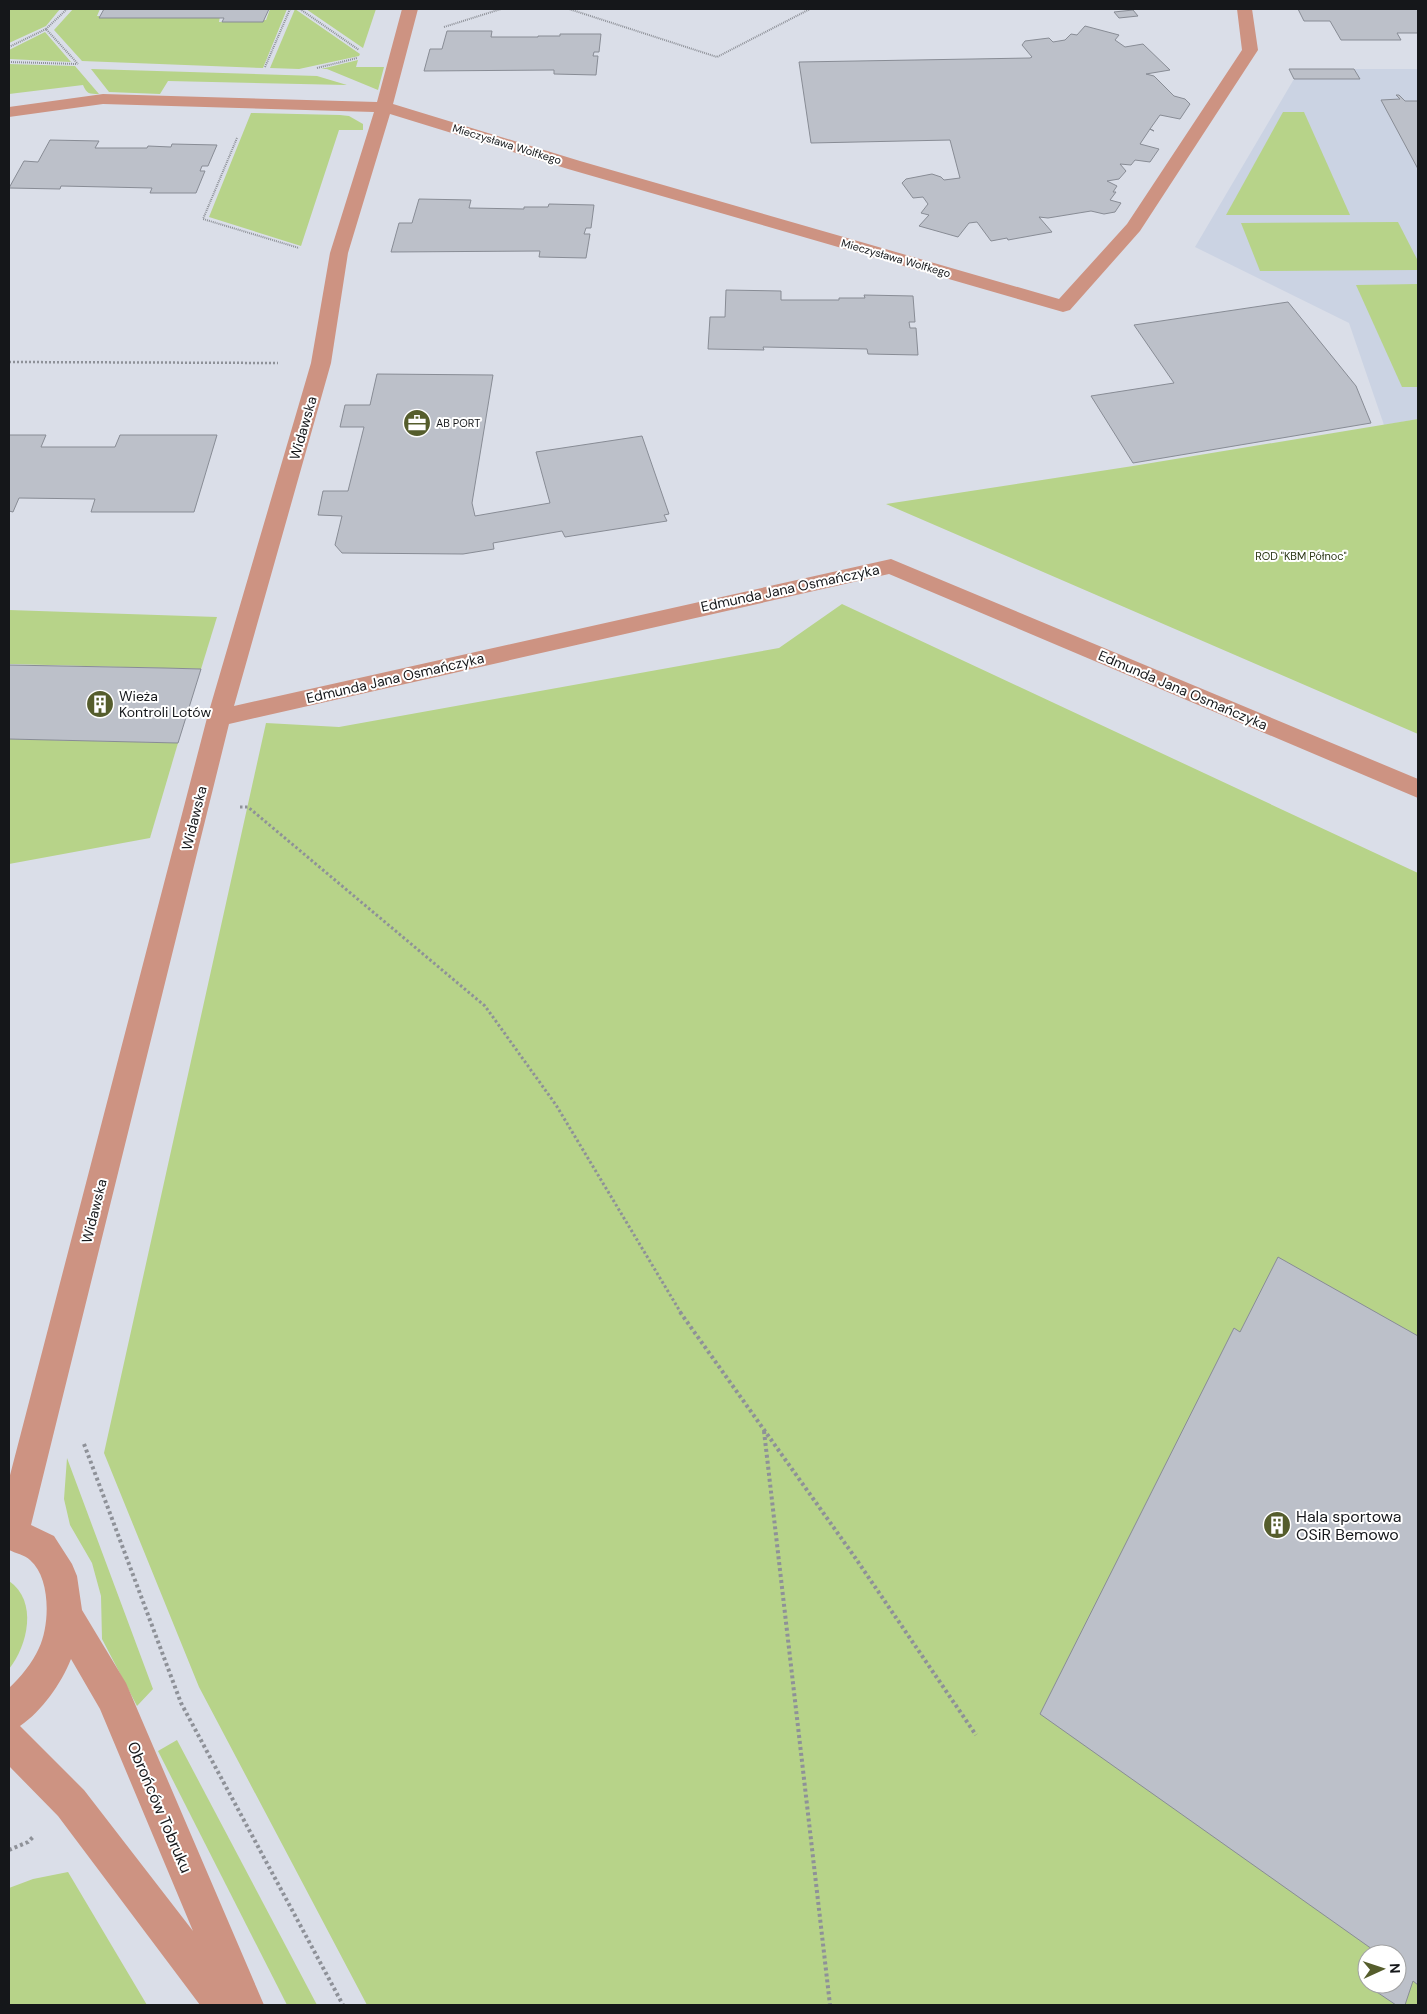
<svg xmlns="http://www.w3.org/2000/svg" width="1427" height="2014" viewBox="0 0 1427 2014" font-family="'DM Sans',sans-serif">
  <rect width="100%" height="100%" fill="#dadee8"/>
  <path fill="#cbd3e3" d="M1289,69H1418V419L1384,425L1349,323L1195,247L1294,79Z"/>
  <g fill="#b7d389" fill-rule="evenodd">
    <path d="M9,9H60L46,26L9,43Z"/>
    <path d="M73,9H100L97,16H220L219,22L266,20L270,9H287L263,68L82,61L54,30Z"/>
    <path d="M295,9L360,54L359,56L299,69L270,68Z"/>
    <path d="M306,9H376L363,48Z"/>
    <path d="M45,32L71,62L9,59V50Z"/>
    <path d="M358,60L356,67H384L378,90L327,69H321Z"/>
    <path d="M9,64L75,66L99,94C89,94 87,94 83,85L9,94Z"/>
    <path d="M91,69L317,76L347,85L168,81L160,94L109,92Z"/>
    <path d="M1283,112H1304L1350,215H1226Z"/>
    <path d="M251,113L340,115L349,116L363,124V130H339L301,246L209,217Z"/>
    <path d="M1398,222L1418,261V270L1260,271L1241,223Z"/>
    <path d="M1418,284V387H1402L1356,285Z"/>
    <path d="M1418,419V734L886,504L1133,466Z"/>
    <path d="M842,604L1418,873V2005H367L199,1687L104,1453L266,723L339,727L779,648ZM1367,1954H1397V1984H1367Z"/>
    <path d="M9,610L217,617L201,669L9,664Z"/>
    <path d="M9,739L178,743L150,838L9,864Z"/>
    <path d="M67,1458L153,1689L137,1706L102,1639L101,1596L92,1563L70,1525L64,1499Z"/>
    <path d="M9,1581C38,1601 28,1645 9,1669Z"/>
    <path d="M177,1740L317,2005H287L158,1751Z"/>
    <path d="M68,1872L147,2005H9V1888L33,1879Z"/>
  </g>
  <g fill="#bcc0c9" stroke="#888c95">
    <path d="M104,9H269L263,22H222L224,18H99Z"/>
    <path d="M1298,9H1418V33H1397L1401,40H1341L1330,21H1304Z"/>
    <path d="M1133,10L1138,16L1119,18L1114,12Z"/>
    <path d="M1085,26L1119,35L1115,40L1125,47L1143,44L1170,70L1146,74L1154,76L1174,96L1185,99L1190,104L1180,119L1160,115L1150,129L1154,131L1150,129L1140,144L1159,149L1150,162L1135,160L1131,165L1120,164L1126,171L1119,179L1107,181L1117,186L1113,192H1116L1110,200L1121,203L1115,212L1104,214L1091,211L1048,218L1039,217L1052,232L1008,240L1007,238L991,241L977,222L969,223L958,237L919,226L929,215L921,213L928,204L923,197L913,198L902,183L906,179L932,174L941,177L944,180L960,178L950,140L811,143L799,62L1030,58L1032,57L1022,45L1025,41L1049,38L1053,42L1065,40L1071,34L1077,35Z"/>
    <path d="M447,31H492L491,37H538V36H560V34H601L599,52H594L593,56H598L596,75L554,74V70L424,71L430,49H442Z"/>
    <path d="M1289,69H1354L1360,79H1294Z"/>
    <path d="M1396,95H1399L1405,101H1418V169L1381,100L1400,99Z"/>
    <path d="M50,140L99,141L95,148H147L148,146L171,147L172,144L217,145L208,166H202L200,171H205L196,193H150L152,188L61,186L60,189L9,188L24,161L38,162Z"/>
    <path d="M419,199L471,200L469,208L524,209V207H548L549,204L594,205L591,228H586L584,234H590L586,258L539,257L540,251L391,252L399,223H412Z"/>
    <path d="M726,290L781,291V300H839V298H865L864,295L913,296L915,322H909L910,328H916L918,355L868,354L867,349L763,347L764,350L708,349L710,317H725Z"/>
    <path d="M1288,302L1356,386L1371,423L1133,463L1091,396L1174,383L1134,325Z"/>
    <path d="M377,374L493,375L472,503L475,516L550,503L536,452L642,436L669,514L664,515L667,521L565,537L562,531L493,543L494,549L463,554L342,553L335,545L342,516L318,515L323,491H348L364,427H340L345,405H370Z"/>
    <path d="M9,435H46L41,447H115L120,435H217L194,512H91L95,499L19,498L13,512L9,511Z"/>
    <path d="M9,665L164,668L201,669L178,743L9,739Z"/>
    <path d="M1278,1257L1418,1336V1985L1413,1981L1405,2005H1396L1368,1986L1369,1984H1397V1954H1379L1040,1714L1234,1328L1240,1332Z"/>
  </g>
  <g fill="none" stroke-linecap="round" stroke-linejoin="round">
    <g stroke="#8e9198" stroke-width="2" stroke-dasharray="1 1" stroke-linecap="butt">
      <path d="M300,9L359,50"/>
      <path d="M569,9L717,57L810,9"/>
      <path d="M444,27L501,9"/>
      <path d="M46,29L67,9"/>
      <path d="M9,47L46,29L78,64"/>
      <path d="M9,62L77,64"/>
      <path d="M265,67L290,9"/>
      <path d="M317,68L357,58"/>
      <path d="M237,138L203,219L299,248"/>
    </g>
    <path stroke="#8e9198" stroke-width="2.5" stroke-dasharray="2 2" stroke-linecap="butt" d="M9,362L278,363"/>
    <path stroke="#8e9198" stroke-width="3" stroke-dasharray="2.5 2.5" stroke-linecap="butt" d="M240,807H248L485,1006L556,1105L681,1313"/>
    <g stroke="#8e9198" stroke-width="4" stroke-dasharray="3 3" stroke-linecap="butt">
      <path d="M680,1312L854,1556L976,1735"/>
      <path d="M764,1431L830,2005"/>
      <path d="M84,1444L181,1703L343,2005"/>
      <path d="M9,1850L28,1842L34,1836"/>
    </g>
    <path fill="#cd9382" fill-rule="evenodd" d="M402,9H418L393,104L580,161L1059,299L1127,224L1242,50L1237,9H1252L1258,50L1140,231L1070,310L1063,312L568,169L390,114L348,253L331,363L234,706L891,559L1418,779V798L889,574L229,724L31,1525L54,1536L72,1564L77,1576L82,1610L126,1683L264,2005H200L58,1816L9,1766V1688C20,1678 33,1662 39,1648C50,1625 51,1578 30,1560C25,1555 15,1553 9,1550V1479L207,718L311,363L330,253L374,112L103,104L9,117V107L103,94L377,102ZM71,1659L100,1709L193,1931L84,1790L20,1726C42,1711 61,1684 71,1659Z"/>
  </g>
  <defs>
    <g id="office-disc" transform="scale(1.4375)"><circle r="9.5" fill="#555d2c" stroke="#fff"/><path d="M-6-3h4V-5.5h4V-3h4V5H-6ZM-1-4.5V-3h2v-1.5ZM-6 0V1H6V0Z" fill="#fff"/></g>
    <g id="building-disc" transform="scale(1.4375)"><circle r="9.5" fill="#555d2c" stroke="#fff"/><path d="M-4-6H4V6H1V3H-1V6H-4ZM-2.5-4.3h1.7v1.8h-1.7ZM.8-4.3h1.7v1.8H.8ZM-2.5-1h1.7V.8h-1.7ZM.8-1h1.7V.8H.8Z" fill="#fff"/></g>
  </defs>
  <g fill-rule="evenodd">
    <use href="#office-disc" x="417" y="423"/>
    <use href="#building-disc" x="100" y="704"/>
    <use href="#building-disc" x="1277" y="1525"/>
  </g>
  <g text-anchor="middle" stroke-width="4" stroke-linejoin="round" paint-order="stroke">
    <g font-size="11" fill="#15171a" stroke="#fff">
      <text transform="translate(507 144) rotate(17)" y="4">Mieczysława Wolfkego</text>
      <text transform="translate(896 258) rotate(16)" y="4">Mieczysława Wolfkego</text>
    </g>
    <g font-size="11" fill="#15171a" stroke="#fff" text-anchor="start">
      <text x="436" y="427">AB PORT</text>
    </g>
    <g font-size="11" fill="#2a3514" stroke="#fff">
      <text x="1301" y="560">ROD "KBM Północ"</text>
    </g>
    <g font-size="14" fill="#15171a" stroke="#fff">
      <text transform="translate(303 428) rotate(-74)" y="5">Widawska</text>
      <text transform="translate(790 588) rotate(-12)" y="5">Edmunda Jana Osmańczyka</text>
      <text transform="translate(395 678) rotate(-13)" y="5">Edmunda Jana Osmańczyka</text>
      <text transform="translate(1183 690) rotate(23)" y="5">Edmunda Jana Osmańczyka</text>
      <text transform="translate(194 818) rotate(-76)" y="5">Widawska</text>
      <text transform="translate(94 1211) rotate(-76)" y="5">Widawska</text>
    </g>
    <g font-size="14" fill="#15171a" stroke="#fff" text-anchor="start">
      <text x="119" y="701">Wieża<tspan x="119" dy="16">Kontroli Lotów</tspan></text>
    </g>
    <g font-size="16" fill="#15171a" stroke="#fff" text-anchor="start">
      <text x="1296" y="1522">Hala sportowa<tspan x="1296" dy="18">OSiR Bemowo</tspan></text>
    </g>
    <g font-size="16" fill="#15171a" stroke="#fff">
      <text transform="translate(160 1807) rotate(67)" y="6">Obrońców Tobruku</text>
    </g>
  </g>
  <rect width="1427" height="2014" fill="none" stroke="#15171a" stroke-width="20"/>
  <g transform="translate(1382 1969) rotate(87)"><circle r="24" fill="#ffffff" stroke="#a1a2a3"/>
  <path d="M0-4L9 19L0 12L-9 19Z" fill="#555d2c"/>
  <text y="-8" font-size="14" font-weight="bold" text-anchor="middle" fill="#15171a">N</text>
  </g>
</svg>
